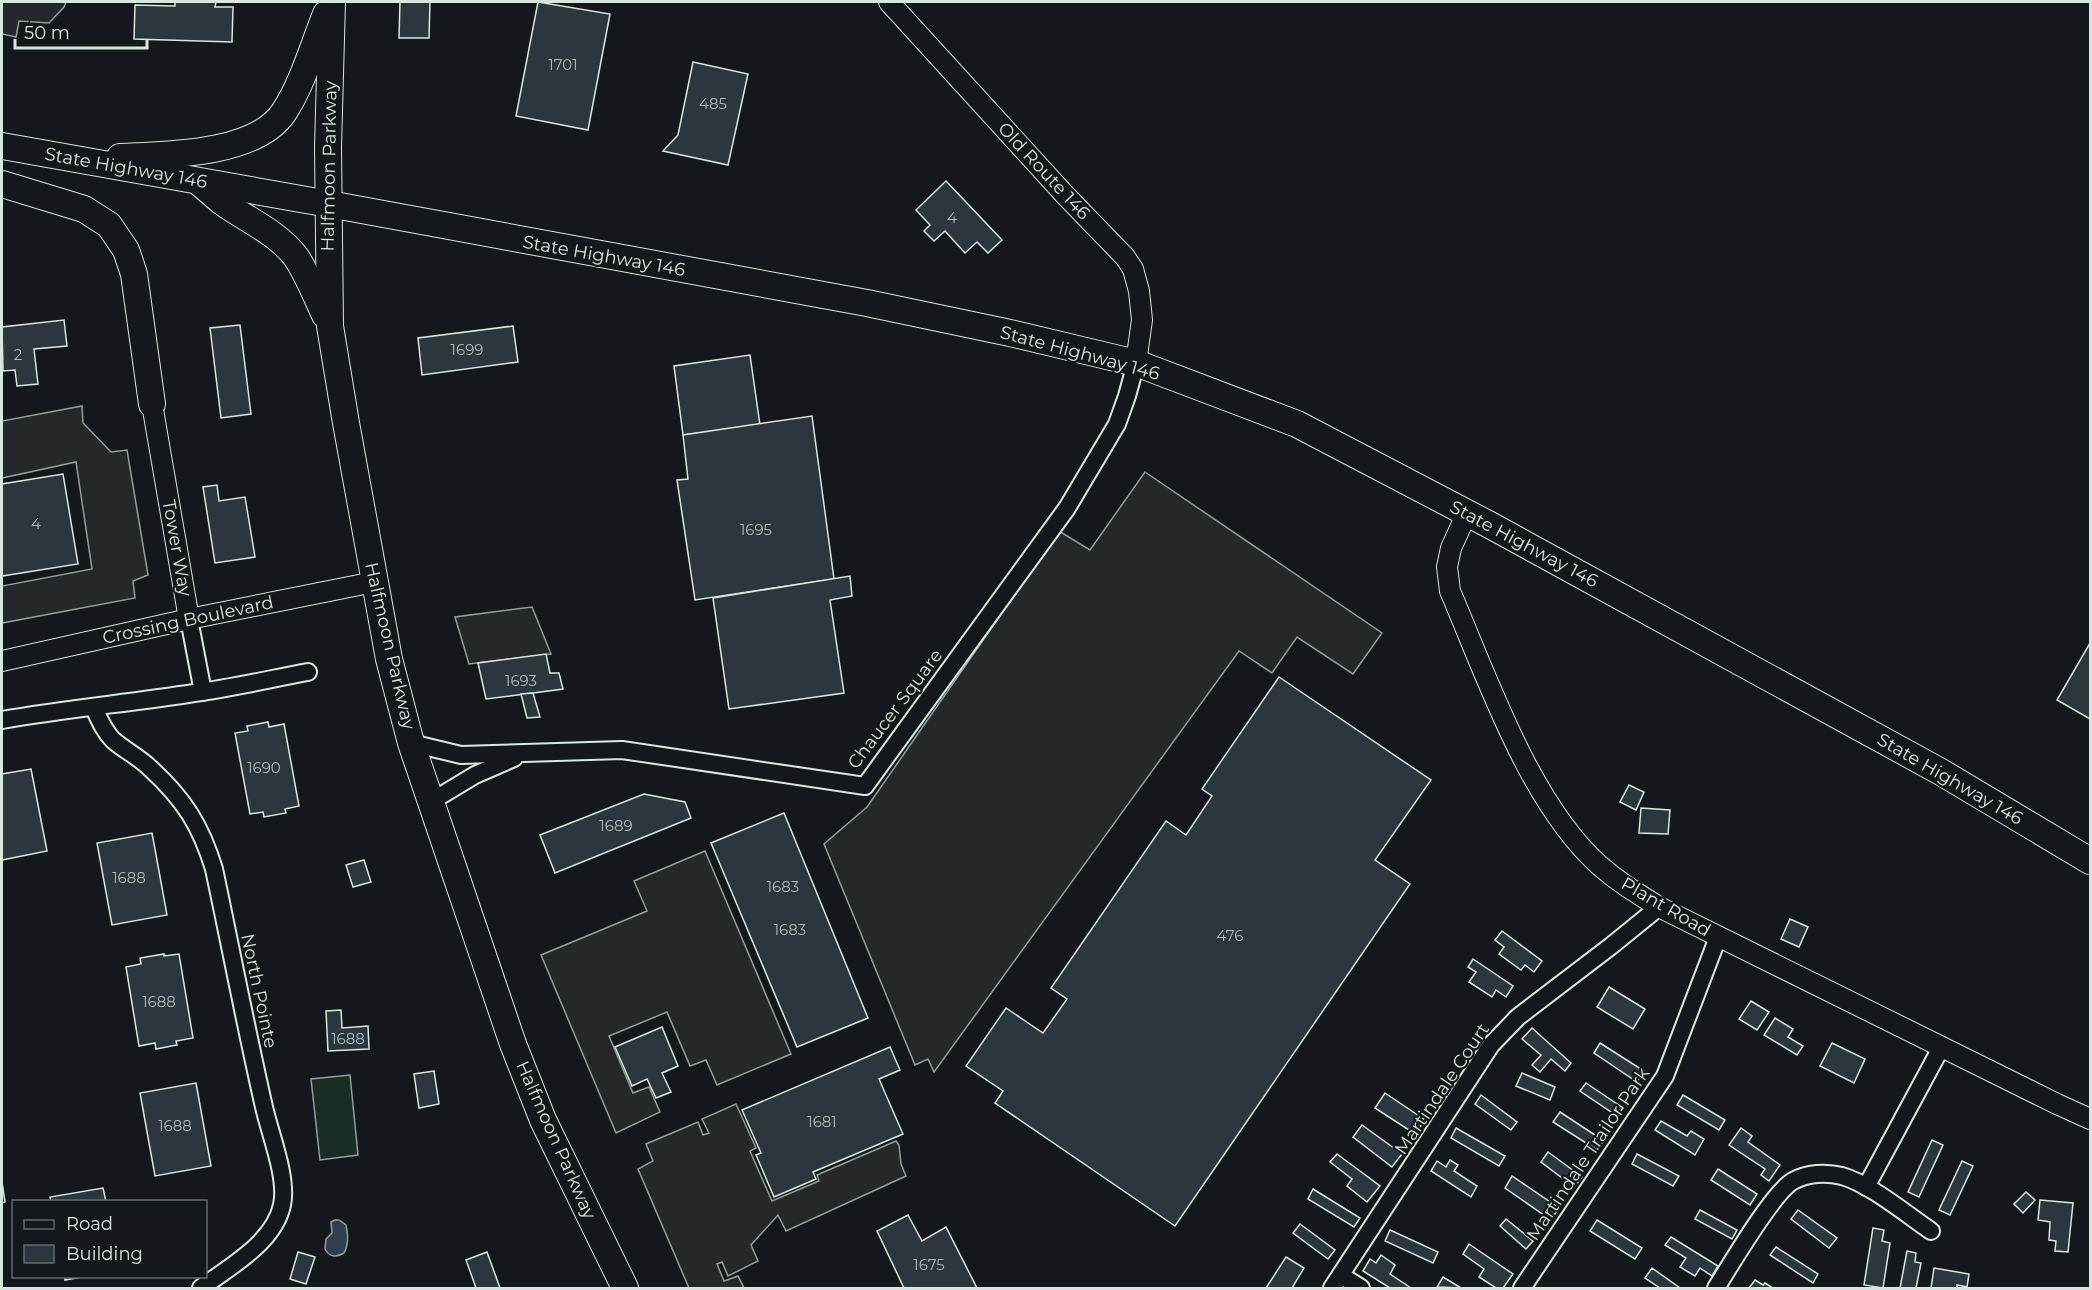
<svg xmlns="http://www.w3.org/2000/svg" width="2092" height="1290" viewBox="0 0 2092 1290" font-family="Montserrat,sans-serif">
  <rect width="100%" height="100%" fill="#14181c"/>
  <path fill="#1a2d24" stroke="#939e99" stroke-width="1.5" d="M350,1075L358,1155L320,1160L311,1079Z"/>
  <g fill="#24282b" stroke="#939e99" stroke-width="1.5">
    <path d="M2,2H66L64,7L49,23L19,21L16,37L2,34Z"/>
    <path d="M82,406L83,423L111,452L127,450L148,575L133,581L135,598L2,623V586L92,569L76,462L2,478V421Z"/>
    <path d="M1145,472L1382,633L1353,674L1297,637L1272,673L1239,651L934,1072L928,1059L915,1065L824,844L867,807L1059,531L1090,550Z"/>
    <path d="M532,607L551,654L469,664L455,617Z"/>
    <path d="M705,851L791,1054L717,1085L706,1060L690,1066L667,1012L609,1036L633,1093L649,1087L660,1112L616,1133L541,955L647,911L634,881Z"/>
    <path d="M736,1104L756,1148L750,1151L772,1201L819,1181L817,1175L896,1141L899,1145L901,1164L906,1176L786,1231L778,1215L751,1245L758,1261L728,1276L722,1262L717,1264L724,1281L738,1276L744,1288H689L638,1169L653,1161L646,1144L698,1122L703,1135L709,1133L702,1119Z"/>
  </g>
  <path fill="#2f3f4d" stroke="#939e99" stroke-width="1.5" d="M335,1220H339L346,1225C348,1234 349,1245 344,1253C336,1258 329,1257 325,1249L326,1239L332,1233L331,1222Z"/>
  <g fill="#2c363c" stroke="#d8e6dc" stroke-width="1.5">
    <path d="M175,2H216L215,7H233L232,42L134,39L135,5L175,6Z"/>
    <path d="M400,2H430L429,38H399Z"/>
    <path d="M538,2L610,14L588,130L516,116Z"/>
    <path d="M693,62L748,74L728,165L663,151L678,135Z"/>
    <path d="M946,181L1002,240L988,253L977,242L965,253L945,231L934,241L924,231L930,225L916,210Z"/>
    <path d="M64,320L67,346L34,349L38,384L17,386L15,370L3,371L2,327Z"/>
    <path d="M240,325L251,414L221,418L210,328Z"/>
    <path d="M513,326L518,362L422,375L418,338Z"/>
    <path d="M750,355L760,425L683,435L674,366Z"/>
    <path d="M812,416L834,579L695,600L677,480L688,479L683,435Z"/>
    <path d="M63,474L78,564L2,576V484Z"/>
    <path d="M217,485L219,501L245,497L255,557L215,563L203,487Z"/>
    <path d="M850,576L852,596L830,600L844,693L729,709L713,598Z"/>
    <path d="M2090,643V719L2057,700Z"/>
    <path d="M546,654L550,673H559L563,689L486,699L478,663Z"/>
    <path d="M1279,677L1431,780L1375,860L1410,884L1175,1226L995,1103L1003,1091L966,1066L1006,1008L1043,1033L1067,999L1051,988L1166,821L1186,835L1212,796L1202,789Z"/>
    <path d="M533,693L540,717L527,718L521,694Z"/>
    <path d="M268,722L269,727L284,724L299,806L285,809L286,813L264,817L263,812L250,814L235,733L248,731L247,726Z"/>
    <path d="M31,769L47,851L2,860V774Z"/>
    <path d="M1629,785L1644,792L1636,810L1620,802Z"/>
    <path d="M644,794L685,802L691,818L555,873L540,835Z"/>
    <path d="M1641,808L1670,810L1668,834L1639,833Z"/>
    <path d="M784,813L868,1018L797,1047L711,843Z"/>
    <path d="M152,833L167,915L112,925L97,843Z"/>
    <path d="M364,860L371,882L353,887L346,865Z"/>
    <path d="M1790,919L1808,927L1799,947L1781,939Z"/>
    <path d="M1502,931L1542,961L1534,972L1525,965L1521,970L1499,954L1504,947L1495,940Z"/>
    <path d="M164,954V956L179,954L193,1038L176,1041L177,1045L156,1049L155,1043L139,1046L126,967L141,964L140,958Z"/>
    <path d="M1473,959L1513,986L1506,997L1496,990L1492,997L1469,982L1476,972L1468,967Z"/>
    <path d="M1609,987L1645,1009L1633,1029L1597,1007Z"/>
    <path d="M1751,1001L1769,1012L1757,1030L1739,1019Z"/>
    <path d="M341,1010L342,1028L368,1026L369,1049L328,1051L326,1011Z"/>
    <path d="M1775,1018L1793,1029L1788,1037L1803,1046L1797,1055L1764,1035Z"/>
    <path d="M662,1027L678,1066L662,1073L671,1092L656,1098L647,1079L632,1086L615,1047Z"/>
    <path d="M1532,1028L1571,1063L1565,1071L1551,1059L1540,1072L1532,1065L1541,1055L1522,1039Z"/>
    <path d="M1600,1043L1644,1071L1637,1082L1594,1053Z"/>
    <path d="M1832,1043L1865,1059L1854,1083L1820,1066Z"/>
    <path d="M890,1047L900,1070L879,1079L903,1134L813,1172L816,1179L774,1197L756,1155L761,1153L742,1110Z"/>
    <path d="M434,1071L439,1104L419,1108L414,1074Z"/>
    <path d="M1522,1073L1555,1087L1550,1100L1516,1086Z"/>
    <path d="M196,1083L211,1166L155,1176L140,1093Z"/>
    <path d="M1586,1083L1623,1108L1617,1116L1580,1091Z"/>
    <path d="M1385,1093L1425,1120L1415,1134L1375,1108Z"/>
    <path d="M1481,1095L1517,1122L1511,1130L1475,1104Z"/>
    <path d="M1683,1095L1725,1120L1719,1130L1677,1105Z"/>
    <path d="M1560,1112L1604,1141L1597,1150L1553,1122Z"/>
    <path d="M1661,1121L1687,1136L1691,1131L1704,1139L1695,1155L1655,1130Z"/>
    <path d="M1362,1125L1402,1154L1392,1167L1353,1137Z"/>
    <path d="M1456,1128L1505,1156L1499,1166L1451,1138Z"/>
    <path d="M1741,1128L1752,1136L1748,1142L1780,1165L1769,1181L1761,1175L1765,1169L1729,1145Z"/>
    <path d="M1932,1140L1943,1145L1919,1197L1908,1192Z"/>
    <path d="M1548,1152L1582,1177L1574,1187L1541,1162Z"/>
    <path d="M1337,1154L1380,1186L1367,1202L1347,1186L1352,1179L1330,1162Z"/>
    <path d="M1637,1154L1679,1176L1673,1186L1632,1164Z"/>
    <path d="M1450,1160L1458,1165L1454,1171L1477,1186L1471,1197L1431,1171L1437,1161L1446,1167Z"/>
    <path d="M1962,1161L1973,1166L1950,1215L1939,1210Z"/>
    <path d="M1718,1169L1757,1194L1750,1205L1711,1180Z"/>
    <path d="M1512,1176L1559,1208L1551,1220L1505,1188Z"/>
    <path d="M2,1182L5,1202L2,1203Z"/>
    <path d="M103,1188L106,1202H51L50,1197Z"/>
    <path d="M1313,1189L1360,1218L1354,1227L1308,1199Z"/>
    <path d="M2026,1192L2035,1200L2023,1213L2014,1204Z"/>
    <path d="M2040,1200L2073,1203L2068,1252L2055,1251L2056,1241L2049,1240L2050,1222L2038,1220Z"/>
    <path d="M1700,1210L1737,1230L1732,1239L1695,1219Z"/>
    <path d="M1798,1210L1837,1238L1829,1248L1791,1219Z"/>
    <path d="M908,1215L922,1241L946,1227L977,1288H904L877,1231Z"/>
    <path d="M1506,1219L1533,1241L1526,1249L1500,1226Z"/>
    <path d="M1597,1220L1642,1248L1635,1259L1590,1231Z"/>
    <path d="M1300,1224L1335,1250L1328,1259L1293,1233Z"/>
    <path d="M1873,1228L1884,1230L1882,1241L1890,1243L1883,1288L1864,1285Z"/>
    <path d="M1390,1230L1438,1252L1433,1263L1385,1241Z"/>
    <path d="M1671,1237L1718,1266L1712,1276L1700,1268L1695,1276L1680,1267L1686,1258L1665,1245Z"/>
    <path d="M1469,1244L1513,1274L1503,1288H1496L1479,1277L1484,1269L1463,1254Z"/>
    <path d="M1776,1247L1818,1274L1813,1283L1770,1255Z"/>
    <path d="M1907,1251L1916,1253L1915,1262L1921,1263L1916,1288H1900Z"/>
    <path d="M298,1252L315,1257L306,1284L290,1279Z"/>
    <path d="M487,1252L500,1288H476L466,1260Z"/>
    <path d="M1381,1255L1395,1265L1390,1274L1411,1288H1390L1363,1271L1370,1259L1376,1263Z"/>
    <path d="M1286,1257L1304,1268L1292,1288H1266Z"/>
    <path d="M1652,1268L1680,1288H1660L1645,1278Z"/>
    <path d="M1934,1268L1969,1274L1967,1287L1957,1285V1288H1931Z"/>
    <path d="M65,1276H87L65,1280Z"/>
    <path d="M1443,1277L1461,1288L1437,1287Z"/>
    <path d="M1755,1280L1763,1285L1765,1283L1773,1288H1749Z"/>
  </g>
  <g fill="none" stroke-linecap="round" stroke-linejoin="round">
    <g stroke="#d8e6dc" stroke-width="20">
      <g id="minor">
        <path d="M189,619L203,692"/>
        <path d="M94,708C99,719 104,731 113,740C124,750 139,757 150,768C184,799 201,826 214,869C231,949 246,1028 264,1107C270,1134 288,1178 282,1205C274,1243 229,1267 201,1288"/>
        <path d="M2,720C65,709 130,703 194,693C232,688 270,679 308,672"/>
        <path d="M411,743L461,755L622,750L865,786L1067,508L1117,424L1127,396L1136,363"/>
        <path d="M432,801L475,775L514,758"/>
        <path d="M1866,1187L1942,1046"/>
        <path d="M1342,1276L1361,1288"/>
        <path d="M1332,1288L1491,1045L1518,1017L1611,946L1659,907"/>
        <path d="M1522,1288L1665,1076L1718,937"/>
        <path d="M1716,1288C1730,1266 1773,1192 1793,1181C1807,1173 1826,1172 1842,1176C1870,1184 1906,1214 1931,1231"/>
      </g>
    </g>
    <g stroke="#d8e6dc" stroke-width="22">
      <g id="tertiary">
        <path d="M889,2L1066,196L1125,257L1133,269L1139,291L1142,320L1136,363"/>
        <path d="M152,404L189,619"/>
        <path d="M1467,513L1451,548L1447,567L1450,591C1487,677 1529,802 1599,865C1618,882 1638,894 1659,907L2057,1104L2090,1119"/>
        <path d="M2,661L189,619L374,582"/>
      </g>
    </g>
    <g stroke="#d8e6dc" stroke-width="28">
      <g id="primary">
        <path d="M332,2L328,147L330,326L346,423L389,659L411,743L513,1044L543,1120L625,1288"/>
        <path d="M2,146L329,204L867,303L1010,333L1136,363L1297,424L1488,524L1941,772L2090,861"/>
        <path d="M120,157C166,155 256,155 284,112C303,83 313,46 326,14"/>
        <path d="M2,184L84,209L109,225L126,250L134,274L152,404"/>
        <path d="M201,184C208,190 215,196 222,202C247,220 277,232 296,257C308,275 316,296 325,315"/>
      </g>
    </g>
    <use href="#minor" stroke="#14181c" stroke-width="16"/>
    <use href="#tertiary" stroke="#14181c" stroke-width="20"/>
    <use href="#primary" stroke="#14181c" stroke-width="26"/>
  </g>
  <g text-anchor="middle" stroke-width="4.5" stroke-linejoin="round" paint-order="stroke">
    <g font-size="15" fill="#adbab4">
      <text x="563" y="70">1701</text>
      <text x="713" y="109">485</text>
      <text x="952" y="223">4</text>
      <text x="467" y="355">1699</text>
      <text x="18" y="360">2</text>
      <text x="36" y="529">4</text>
      <text x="756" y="535">1695</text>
      <text x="521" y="686">1693</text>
      <text x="264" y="773">1690</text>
      <text x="616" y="831">1689</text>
      <text x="129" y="883">1688</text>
      <text x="783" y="892">1683</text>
      <text x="790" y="935">1683</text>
      <text x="1230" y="941">476</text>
      <text x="159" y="1007">1688</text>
      <text x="348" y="1044">1688</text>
      <text x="822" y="1127">1681</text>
      <text x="175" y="1131">1688</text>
      <text x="929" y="1270">1675</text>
    </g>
    <g font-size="18" fill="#d8e6dc" stroke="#14181c">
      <text transform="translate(329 166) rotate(-89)" y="6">Halfmoon Parkway</text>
      <text transform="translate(126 168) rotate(10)" y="6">State Highway 146</text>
      <text transform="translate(1044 171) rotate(47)" y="6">Old Route 146</text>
      <text transform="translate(604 256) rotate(10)" y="6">State Highway 146</text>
      <text transform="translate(1080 353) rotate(15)" y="6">State Highway 146</text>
      <text transform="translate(1524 544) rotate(28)" y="6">State Highway 146</text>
      <text transform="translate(177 548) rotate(80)" y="6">Tower Way</text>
      <text transform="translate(188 620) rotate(-12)" y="6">Crossing Boulevard</text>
      <text transform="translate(390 646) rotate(77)" y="6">Halfmoon Parkway</text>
      <text transform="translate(895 709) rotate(-53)" y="6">Chaucer Square</text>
      <text transform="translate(1950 779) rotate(30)" y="6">State Highway 146</text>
      <text transform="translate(1666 907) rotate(30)" y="6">Plant Road</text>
      <text transform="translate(259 991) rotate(78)" y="6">North Pointe</text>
      <text transform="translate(1442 1089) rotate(-56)" y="6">Martindale Court</text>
      <text transform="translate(556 1140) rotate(66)" y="6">Halfmoon Parkway</text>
      <text transform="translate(1588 1154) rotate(-56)" y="6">Martindale Trailor Park</text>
    </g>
  </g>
  <rect width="2092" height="1290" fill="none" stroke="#d8e6dc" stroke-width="6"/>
  <rect x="12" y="1200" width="195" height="78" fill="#14181c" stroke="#626a69" stroke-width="1.5"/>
  <rect x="24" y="1220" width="30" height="9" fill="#14181c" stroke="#626a69" stroke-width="1.5"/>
  <text x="66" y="1230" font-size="18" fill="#d8e6dc">Road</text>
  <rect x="24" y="1245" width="30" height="18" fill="#2c363c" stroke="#626a69" stroke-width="1.5"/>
  <text x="66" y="1260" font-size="18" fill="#d8e6dc">Building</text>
  <path d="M15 39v9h132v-9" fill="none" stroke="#d8e6dc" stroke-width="3"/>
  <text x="24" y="39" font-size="18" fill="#d8e6dc" stroke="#14181c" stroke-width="4.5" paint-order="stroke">50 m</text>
</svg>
